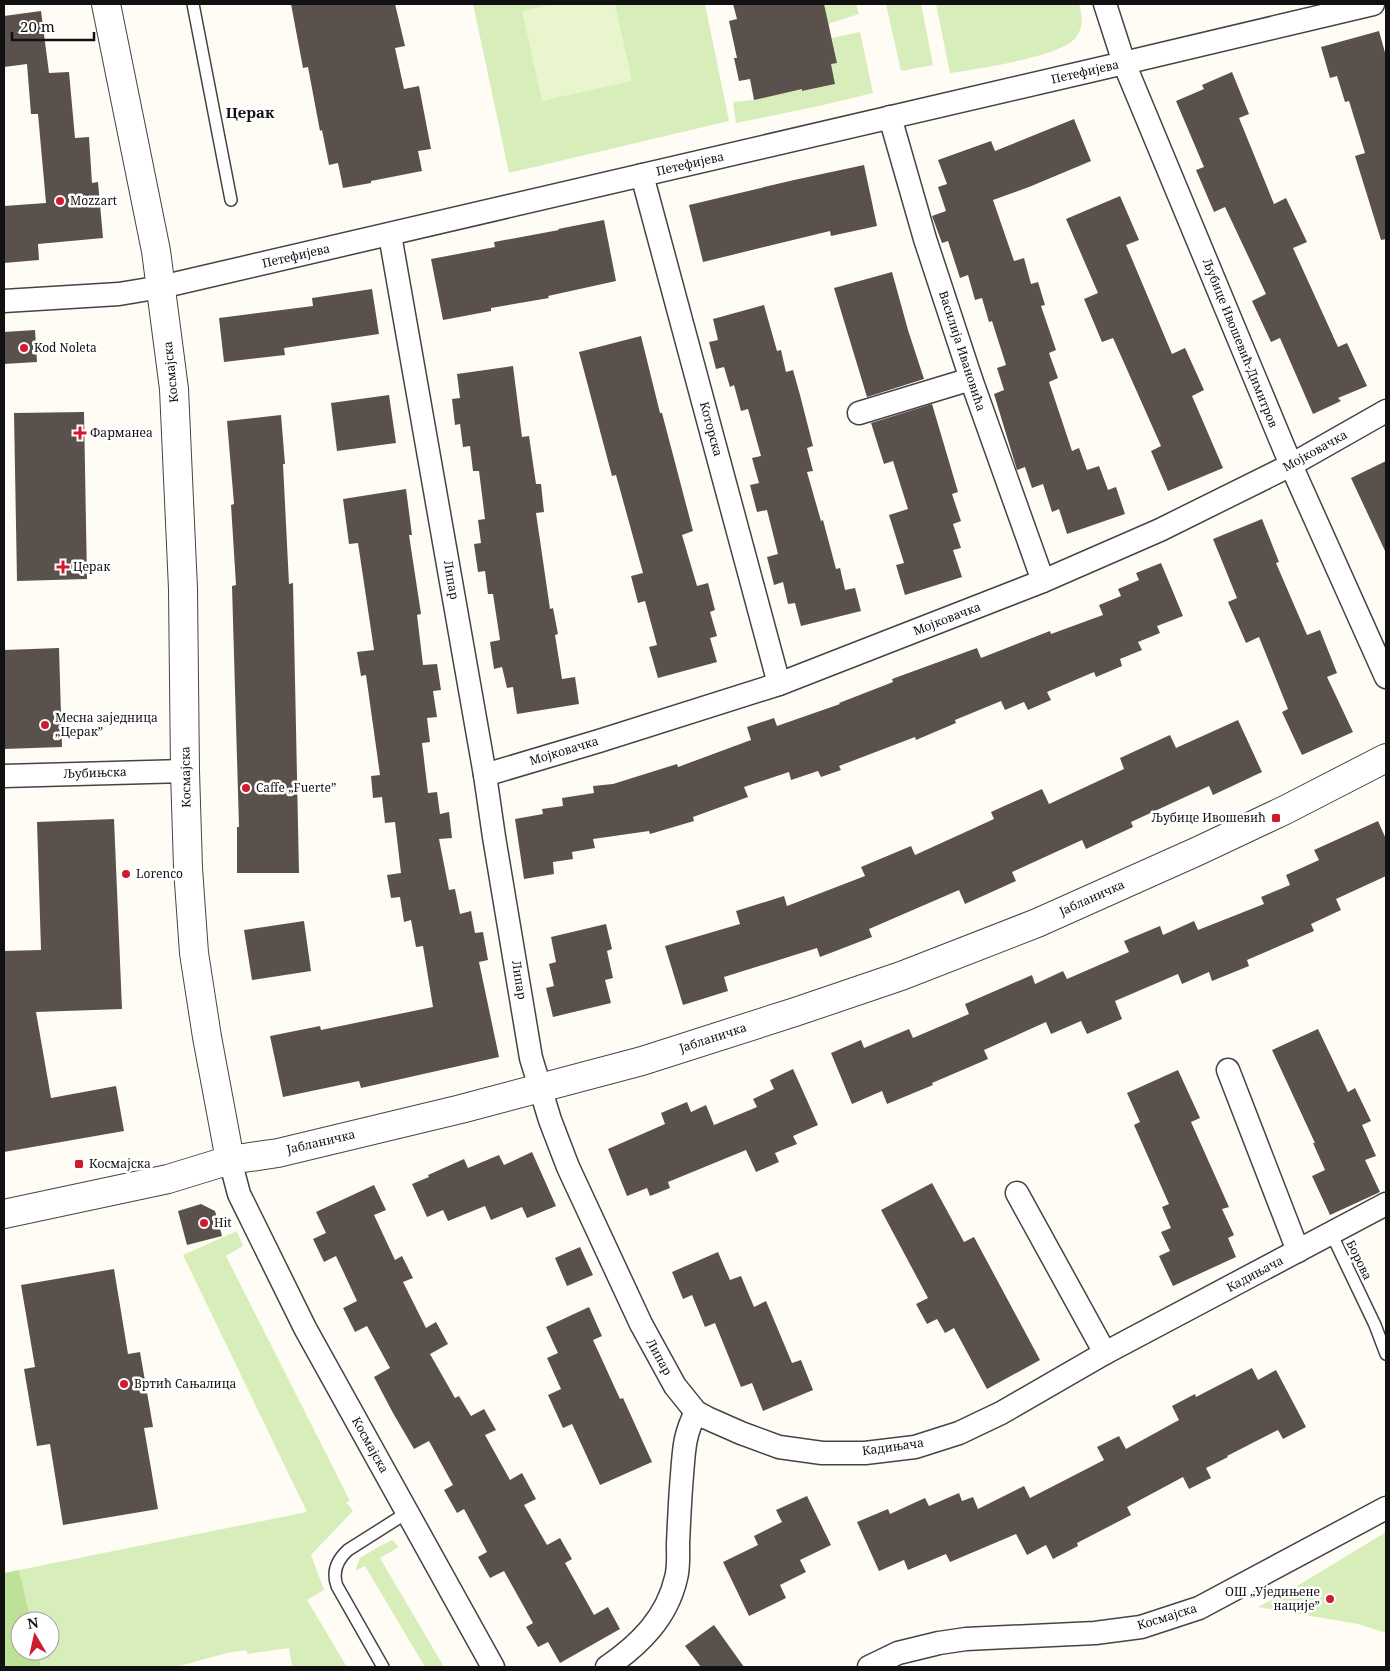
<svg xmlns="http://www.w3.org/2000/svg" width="1390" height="1671" viewBox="0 0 1390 1671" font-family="'Noto Serif',serif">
  <rect width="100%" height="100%" fill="#fffcf5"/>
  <g fill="#d8eeba">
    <path d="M473,4H705L729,121L509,173Z"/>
    <path d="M824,4H856L859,14L828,24Z"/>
    <path d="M886,4H921L933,65L901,71Z"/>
    <path d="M936,4H1079C1082,16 1084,24 1077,36C1064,57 975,69 950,73Z"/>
    <path d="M860,32L873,93L819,106L736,123L733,102L754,100L798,74L803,91L835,84L831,64L837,62L832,38Z"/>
    <path d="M237,1231L243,1246L226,1256L350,1501L346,1502L353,1511L311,1555L324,1590L307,1600L347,1667H292L289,1648L248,1654L246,1650L227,1653L176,1667H41L38,1651H50V1621H31L19,1570L307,1512L183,1255Z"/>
    <path d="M1386,1532V1633L1358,1624L1258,1607L1289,1591Z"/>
    <path d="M392,1540L399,1547L380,1558L444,1667H425L365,1566L355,1571L360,1558L380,1546Z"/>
  </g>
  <path fill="#bde197" d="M19,1570L31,1621H20V1651H38L41,1667H4V1573Z"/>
  <path fill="#e9f5cc" d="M554,4H615L632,81L542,101L522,11Z"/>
  <g fill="#5b514c">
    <path d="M291,4H395L405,46L395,48L404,89L419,86L431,149L418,151L422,171L371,181V183L343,188L338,163L329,165L322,130L320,131L308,67L303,68Z"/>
    <path d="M733,4H824L837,63L831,64L835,84L802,91V89L754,100L750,79L739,81L734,58H737L729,21L737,19Z"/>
    <path d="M41,11L49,73L69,72L75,138L89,137L92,183L98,182L103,238L38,244L39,260L4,263V206L46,203L38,114H31L27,64L4,67V16Z"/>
    <path d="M1379,31L1386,56V239L1381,240L1355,156L1365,153L1349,101L1345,102L1337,76L1330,78L1321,47Z"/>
    <path d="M1232,72L1249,114L1239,118L1274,204L1286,198L1307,242L1293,248L1338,347L1347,343L1367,386L1338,398L1341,401L1313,414L1280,338L1271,342L1252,301L1266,294L1225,207L1214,212L1196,170L1204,167L1176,101L1204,89L1202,85Z"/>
    <path d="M1074,119L1091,161L1029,187L993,200L1014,261L1024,258L1031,284L1038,282L1045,305L1041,306L1056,350L1049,353L1058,378L1049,382L1072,451L1079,448L1087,470L1099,466L1108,490L1116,487L1125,514L1067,534L1059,509L1052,512L1043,484L1032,488L1025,467L1017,470L994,394L1004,390L997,368L1006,365L992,321L989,322L982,298L975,300L968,275L960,278L948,241L942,243L932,216L946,211L938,187L947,184L938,160L991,141L995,151Z"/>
    <path d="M864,165L877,226L831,236L830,231L703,262L689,205L794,180Z"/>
    <path d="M1120,196L1139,240L1126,245L1172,354L1185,348L1204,390L1192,396L1223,468L1168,491L1151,451L1161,446L1113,338L1102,342L1084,299L1098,293L1066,219Z"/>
    <path d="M604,220L616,281L548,296L549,298L491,308V311L443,320L431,259L495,247L494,242L559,230L558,229Z"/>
    <path d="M892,272L908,330L924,379L867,397L834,288Z"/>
    <path d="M372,289L379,334L284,348L285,355L224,362L219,318L313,306L312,298Z"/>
    <path d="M764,305L777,351L781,350L786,372L793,370L800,395L813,446L807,448L813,471L807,472L821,521L823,520L836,569L840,568L845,590L855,588L861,611L801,626L795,603L788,604L783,582L774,585L767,557L778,554L767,510L757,512L750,485L759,483L752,458L761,456L748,409L741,411L734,385L730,387L724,367L716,369L709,342L718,340L713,319Z"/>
    <path d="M35,330L37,362L4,364V332Z"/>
    <path d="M641,336L660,413H662L693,531L682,535L697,586L708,583L715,610L710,612L717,636L710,638L717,662L658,678L649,647L657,645L645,601L638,603L631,576L643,573L616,475L612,476L579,352Z"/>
    <path d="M513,366L522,437L529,436L536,484H541L544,512L536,513L550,609L553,608L558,634L555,635L562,679L575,677L579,704L517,714L513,687L507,688L502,667L494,669L490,642L500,640L493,594H488L485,571L478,572L474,544L481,543L478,520L485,519L479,471H473L470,446L463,447L460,424L455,425L452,399L460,398L457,374Z"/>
    <path d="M389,395L396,443L337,451L331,403Z"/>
    <path d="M932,404L958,492L952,494L961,521L953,524L961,548L953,550L962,577L905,595L896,565L904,563L889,515L908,509L893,461L884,464L871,423Z"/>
    <path d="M84,412L87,579L17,581L14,413Z"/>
    <path d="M281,415L285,464H283L289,584L293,583L299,873H237V827H239L232,586L236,585L231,505L234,504L227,421Z"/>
    <path d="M1386,461V553L1351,478Z"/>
    <path d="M406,489L412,535H409L421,614L417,615L423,665L437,664L441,690L433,691L437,717L427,718L430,742L422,743L428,793L437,792L440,814L449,812L452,838L439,839L449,890L455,889L460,914L471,911L475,933L483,932L488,960L479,962L499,1057L361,1088L359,1081L283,1097L270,1036L320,1026L321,1030L433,1007L423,946L416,947L411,920L404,922L400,897L391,898L387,875L401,873L395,822L385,823L382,797L373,798L371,776L380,775L366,675L361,676L357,652L374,650L358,543L349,544L343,499Z"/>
    <path d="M1262,519L1279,562L1276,563L1307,635L1320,630L1337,673L1327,677L1353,732L1302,755L1282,712L1288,709L1259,637L1246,643L1228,602L1237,598L1213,539Z"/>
    <path d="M1161,563L1183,616L1157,626L1160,633L1138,642L1142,650L1120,659L1122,666L1096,677L1094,672L1047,692L1051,700L1028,710L1024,702L1005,710L1001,701L955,720L956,723L916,740L915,737L839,766L841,770L821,777L818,771L791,780L789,772L744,787L748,797L693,817L694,821L650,834L649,831L593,839L595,848L572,852L573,859L553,862L554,874L524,879L515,819L543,814L542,809L563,806L562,798L594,793L593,786L613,784L677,764L678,767L751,740L747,727L774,718L777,726L840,704L839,703L893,682L892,679L977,648L981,658L1050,631L1051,634L1103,615L1099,605L1121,596L1118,589L1139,580L1136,573Z"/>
    <path d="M59,648L62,747L4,749V650Z"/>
    <path d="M1238,720L1262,772L1213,795L1209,786L1131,822L1133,827L1086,849L1082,840L1012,872L1016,881L965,904L959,890L869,929L872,937L820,957L817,948L724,977L728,991L683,1005L665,946L740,924L736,911L784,896L787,906L865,876L861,867L911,846L915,855L994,819L991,812L1042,789L1049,804L1124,769L1120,758L1170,735L1176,748Z"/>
    <path d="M114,819L122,1009L36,1012L51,1098L116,1086L124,1131L4,1152V951L41,950L37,822Z"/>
    <path d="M1378,821L1386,839V876L1336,899L1341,910L1311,924L1314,931L1247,960L1249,966L1212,981L1209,972L1182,984L1178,974L1115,1001L1122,1019L1087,1034L1081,1021L1051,1034L1046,1022L984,1050L988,1059L932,1083L933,1085L887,1104L882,1091L852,1104L831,1053L861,1040L864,1048L909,1029L913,1038L969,1014L965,1004L1032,975L1035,984L1063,971L1067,979L1129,952L1124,941L1160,926L1163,935L1194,921L1198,930L1264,904L1261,897L1290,885L1286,875L1319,860L1314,850Z"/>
    <path d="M304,921L311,971L252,980L244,930Z"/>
    <path d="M606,924L612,949L607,951L613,978L605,980L611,1003L553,1017L546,988L554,986L549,964L556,962L551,937Z"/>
    <path d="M1318,1029L1348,1092L1355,1088L1371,1121L1362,1125L1376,1156L1365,1160L1380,1192L1330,1215L1312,1176L1325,1170L1313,1143H1315L1272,1050Z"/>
    <path d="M793,1069L818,1125L793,1136L797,1144L775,1153L779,1162L756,1172L746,1150L668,1182L670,1188L650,1196L647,1188L627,1196L608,1149L665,1124L661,1113L687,1102L691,1112L706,1105L714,1125L757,1107L753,1099L774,1089L770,1080Z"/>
    <path d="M1178,1070L1200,1118L1191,1122L1229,1207L1222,1209L1234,1235L1228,1238L1236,1257L1173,1286L1159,1256L1170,1251L1161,1232L1171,1228L1162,1207L1169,1204L1134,1125L1140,1122L1127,1093Z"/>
    <path d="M532,1152L556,1206L527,1218L522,1207L491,1220L485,1206L448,1221L443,1210L427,1217L412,1184L429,1177L428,1175L464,1159L468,1168L499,1155L504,1165Z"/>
    <path d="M932,1183L964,1242L974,1237L1040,1360L987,1389L954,1328L945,1333L937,1319L927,1324L916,1304L928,1298L881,1210Z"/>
    <path d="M374,1185L386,1210L374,1215L395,1260L402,1256L413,1278L403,1282L426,1328L436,1322L448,1344L430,1354L455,1398L459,1396L471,1416L484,1409L496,1430L485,1435L510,1480L522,1473L536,1499L524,1505L547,1545L560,1538L572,1559L565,1563L594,1615L608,1607L620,1629L560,1663L548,1642L538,1647L526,1627L533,1623L504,1571L490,1578L478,1557L487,1552L464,1509L457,1513L444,1490L453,1485L429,1441L414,1449L393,1413L374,1377L390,1368L367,1326L355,1332L343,1308L357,1301L336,1256L324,1262L313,1239L326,1233L316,1212Z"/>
    <path d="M201,1204L215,1211L222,1236L187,1245L178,1211Z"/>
    <path d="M580,1247L593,1275L567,1286L555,1258Z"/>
    <path d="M718,1252L730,1280L741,1276L754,1307L766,1301L792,1363L801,1360L813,1390L763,1411L752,1383L741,1387L715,1323L705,1327L692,1295L683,1299L672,1272Z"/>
    <path d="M114,1269L128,1354L140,1352L153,1427L144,1428L158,1509L63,1525L50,1444L37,1446L24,1369L35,1367L21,1285Z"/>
    <path d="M589,1307L602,1336L593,1340L620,1399L623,1398L652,1462L600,1485L572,1424L563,1428L548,1395L561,1389L547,1358L558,1353L546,1327Z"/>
    <path d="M1252,1368L1258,1380L1276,1370L1306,1427L1283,1439L1278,1430L1227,1456L1228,1457L1206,1468L1211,1478L1189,1489L1183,1477L1127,1507L1131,1515L1077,1543L1078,1546L1053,1559L1046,1545L1027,1555L1016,1534L950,1562L946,1554L908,1570L904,1560L879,1571L857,1522L888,1509L890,1514L925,1498L929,1506L959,1493L962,1501L973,1497L978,1509L1024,1486L1030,1498L1104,1460L1097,1447L1119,1436L1126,1449L1179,1420L1172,1406L1195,1394L1196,1397Z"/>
    <path d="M807,1496L831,1545L800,1560L806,1572L780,1585L786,1598L749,1616L723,1562L758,1545L754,1536L782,1522L776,1510Z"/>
    <path d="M714,1625L744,1667H701L685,1646Z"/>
  </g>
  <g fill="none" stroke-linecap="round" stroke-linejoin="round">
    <g stroke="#444" stroke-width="14">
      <g id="service">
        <path d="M193,4L231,200"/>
        <path d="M1331,1233L1375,1325L1386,1354"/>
        <path d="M383,1667L337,1586C332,1572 337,1560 348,1550L408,1512"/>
      </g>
    </g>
    <g stroke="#444" stroke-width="25">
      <g id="minor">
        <path d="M1105,4L1124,63L1291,465L1386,677"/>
        <path d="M890,117L925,239L971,379L1043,581"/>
        <path d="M642,175L779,684"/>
        <path d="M390,235L485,775L494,837L531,1058L550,1120L568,1167L641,1324L675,1386L696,1412L707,1418L741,1433L779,1447L822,1453H865L915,1447L959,1433L1001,1413L1105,1353L1386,1204"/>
        <path d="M4,301L119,294L161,287L1124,63L1373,4"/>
        <path d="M859,413L971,379"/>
        <path d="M485,775L599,741L779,684L1043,581L1160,530L1291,465L1386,411"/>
        <path d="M4,776L185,771"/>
        <path d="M1228,1070L1298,1251"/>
        <path d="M230,1160L239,1194L305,1328L493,1667"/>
        <path d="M1017,1193L1105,1353"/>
        <path d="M607,1667C639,1645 667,1618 676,1578C679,1568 678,1555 678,1544C679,1521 680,1498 682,1475C684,1450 684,1435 696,1412"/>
        <path d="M869,1667L898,1653L939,1643L966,1639L1095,1633L1141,1627L1199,1608L1386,1508"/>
      </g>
    </g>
    <g stroke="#444" stroke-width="30">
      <g id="tertiary">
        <path d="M106,4L156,251L174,389L183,589L185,771L188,868L194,953L207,1037L230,1160"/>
        <path d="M4,1214L168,1179L230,1160L278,1153L461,1109L642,1061L795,1012L901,976L1037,923L1198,851L1285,810L1386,758"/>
      </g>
    </g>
    <use href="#service" stroke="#fff" stroke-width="11"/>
    <use href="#minor" stroke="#fff" stroke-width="22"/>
    <use href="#tertiary" stroke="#fff" stroke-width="28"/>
  </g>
  <g fill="#cf1b2f" stroke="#fff" stroke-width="2">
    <circle cx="60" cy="201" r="5"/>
    <circle cx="24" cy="348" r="5"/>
    <path d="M77.5 425.5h5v5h5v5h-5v5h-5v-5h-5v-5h5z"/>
    <path d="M60.5 559.5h5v5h5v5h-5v5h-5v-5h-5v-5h5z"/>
    <circle cx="45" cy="725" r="5"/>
    <circle cx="246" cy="788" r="5"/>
    <rect x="1271" y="813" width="10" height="10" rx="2.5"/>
    <circle cx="126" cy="874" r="5"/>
    <rect x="74" y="1159" width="10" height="10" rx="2.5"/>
    <circle cx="204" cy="1223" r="5"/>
    <circle cx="124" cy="1384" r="5"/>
    <circle cx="1330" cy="1599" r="5"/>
  </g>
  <g text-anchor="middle" stroke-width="5" stroke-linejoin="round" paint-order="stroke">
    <g font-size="12" fill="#111" stroke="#fff">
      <text transform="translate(1085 72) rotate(-13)" y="4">Петефијева</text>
      <text transform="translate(690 164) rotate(-13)" y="4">Петефијева</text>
      <text transform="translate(296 256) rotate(-13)" y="4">Петефијева</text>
      <text transform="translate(1240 343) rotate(68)" y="4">Љубице Ивошевић-Димитров</text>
      <text transform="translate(962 351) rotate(72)" y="4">Василија Ивановића</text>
      <text transform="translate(171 372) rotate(-96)" y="4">Космајска</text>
      <text transform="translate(711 429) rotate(75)" y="4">Которска</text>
      <text transform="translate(1315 451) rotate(-29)" y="4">Мојковачка</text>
      <text transform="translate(451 580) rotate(80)" y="4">Липар</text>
      <text transform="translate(947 619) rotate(-21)" y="4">Мојковачка</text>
      <text transform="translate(564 751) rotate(-17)" y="4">Мојковачка</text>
      <text transform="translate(95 773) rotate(-2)" y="4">Љубињска</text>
      <text transform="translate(186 777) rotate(-91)" y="4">Космајска</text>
      <text transform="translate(1092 898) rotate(-24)" y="4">Јабланичка</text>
      <text transform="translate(519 980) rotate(81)" y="4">Липар</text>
      <text transform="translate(713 1038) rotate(-18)" y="4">Јабланичка</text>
      <text transform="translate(321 1142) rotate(-13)" y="4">Јабланичка</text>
      <text transform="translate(1359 1260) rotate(64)" y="4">Борова</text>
      <text transform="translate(1255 1274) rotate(-28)" y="4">Кадињача</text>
      <text transform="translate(659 1357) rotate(61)" y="4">Липар</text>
      <text transform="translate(370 1445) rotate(61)" y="4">Космајска</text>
      <text transform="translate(893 1447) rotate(-8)" y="4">Кадињача</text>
      <text transform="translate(1167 1617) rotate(-17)" y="4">Космајска</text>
    </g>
    <g font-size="12" fill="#111" stroke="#fff" text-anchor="start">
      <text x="70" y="205">Mozzart</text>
      <text x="34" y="352">Kod Noleta</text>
      <text x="90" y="437">Фарманеа</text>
      <text x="73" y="571">Церак</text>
      <text x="55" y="722">Месна заједница<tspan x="55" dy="14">„Церак”</tspan></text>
      <text x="256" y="792">Caffe „Fuerte”</text>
      <text x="1266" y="822" text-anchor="end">Љубице Ивошевић</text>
      <text x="136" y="878">Lorenco</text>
      <text x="89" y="1168">Космајска</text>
      <text x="214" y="1227">Hit</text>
      <text x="134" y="1388">Вртић Сањалица</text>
      <text x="1320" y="1596" text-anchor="end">ОШ „Уједињене<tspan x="1320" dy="14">нације”</tspan></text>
    </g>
    <g font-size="15" font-weight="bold" fill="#111" stroke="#fff">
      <text x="250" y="118">Церак</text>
    </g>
  </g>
  <rect width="1390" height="1671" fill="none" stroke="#111111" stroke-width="10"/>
  <g transform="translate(35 1636) rotate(351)"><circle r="24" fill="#ffffff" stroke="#a0a0a0"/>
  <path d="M0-4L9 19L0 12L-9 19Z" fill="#cf1b2f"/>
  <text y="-8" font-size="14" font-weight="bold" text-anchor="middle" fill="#111111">N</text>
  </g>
  <path d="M12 32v8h82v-8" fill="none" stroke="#111111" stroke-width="2.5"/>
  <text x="20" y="32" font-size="15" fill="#111111" stroke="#ffffff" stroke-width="4" paint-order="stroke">20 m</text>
</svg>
